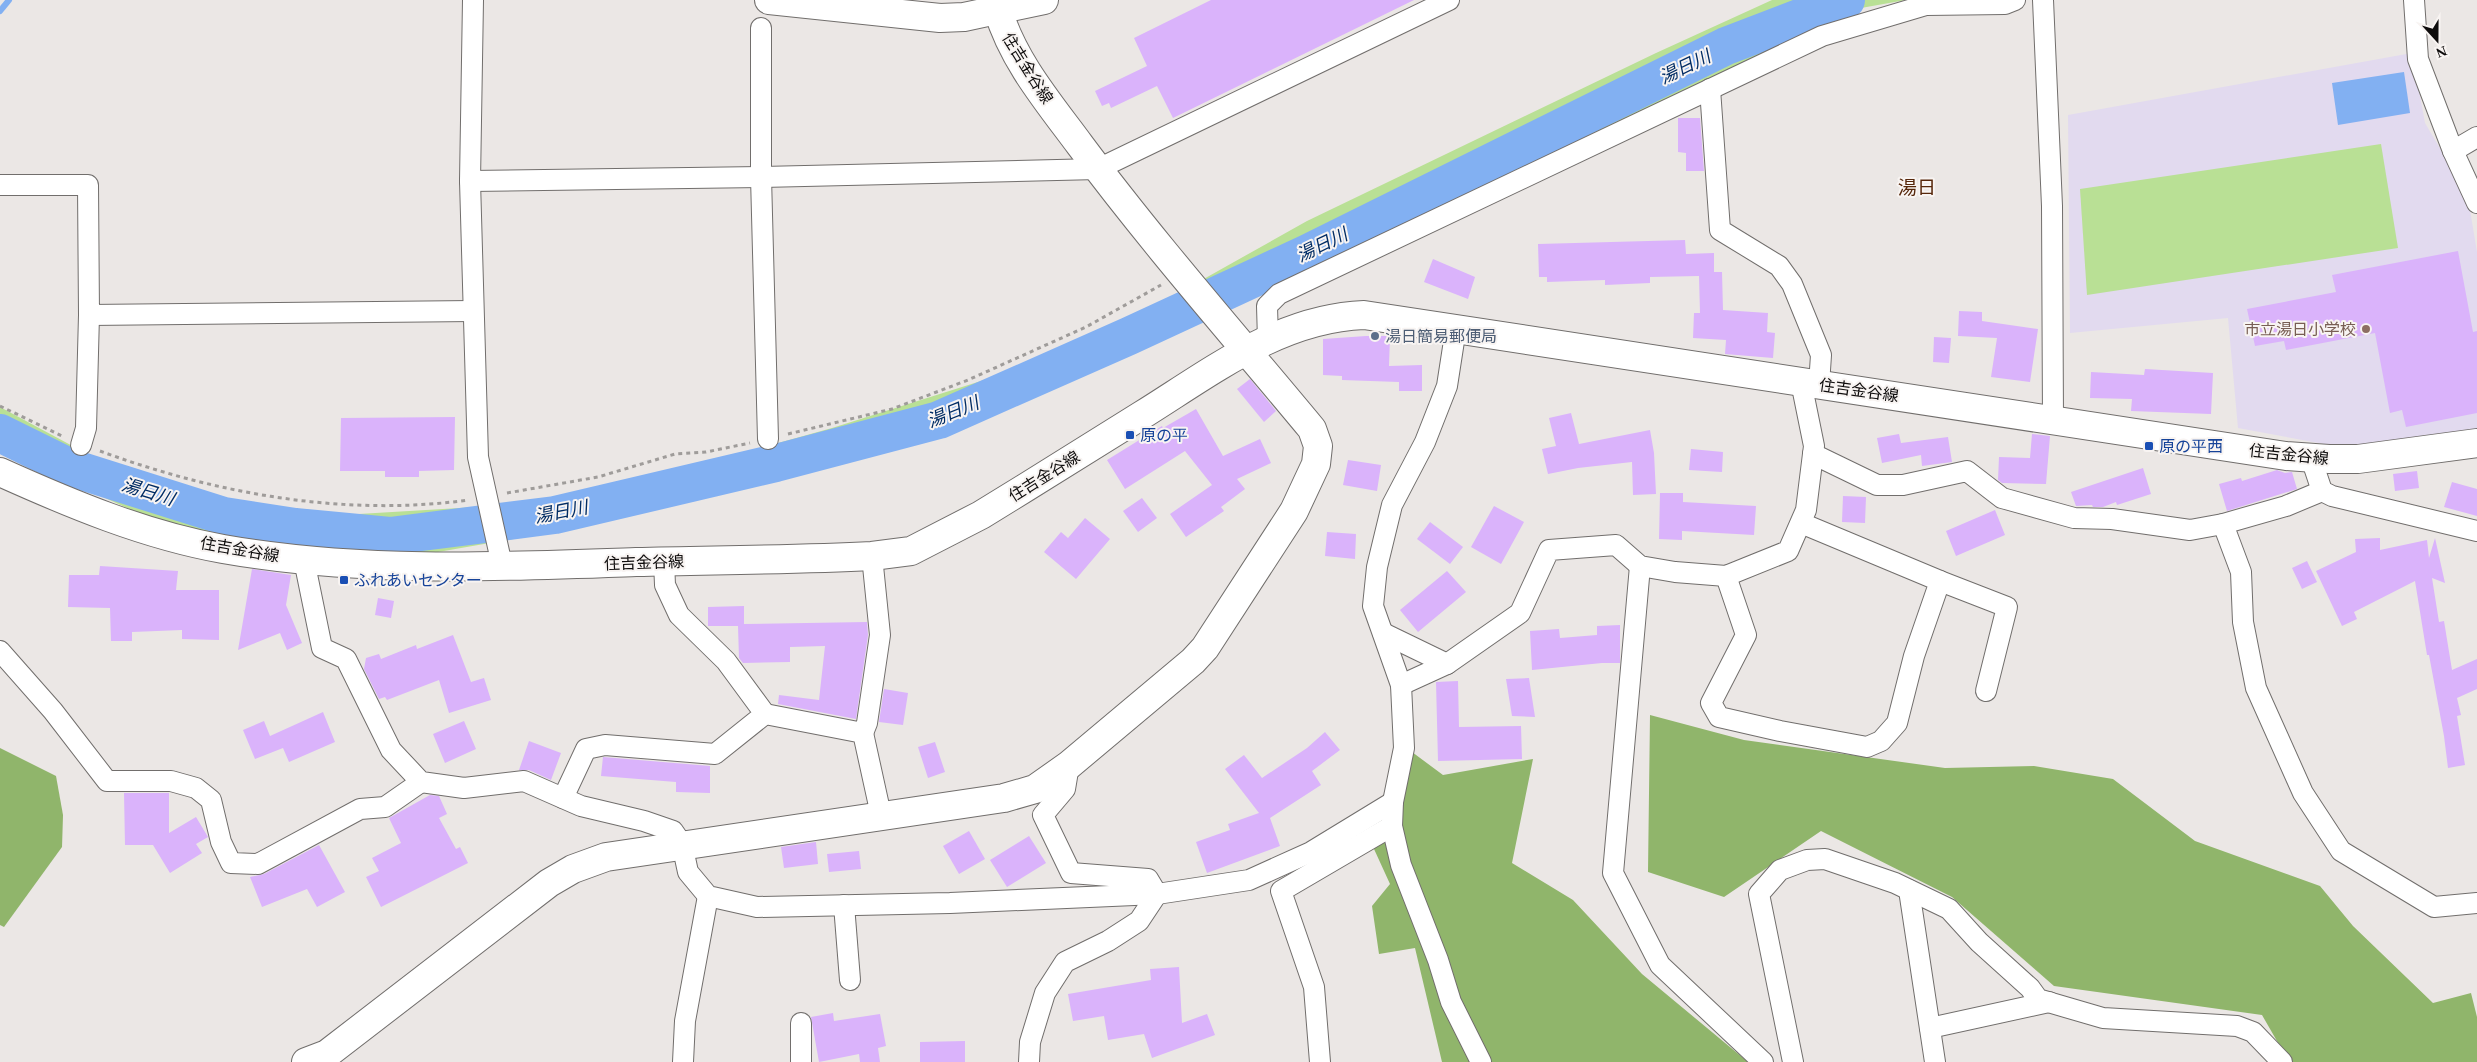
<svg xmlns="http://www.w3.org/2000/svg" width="2477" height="1062" viewBox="0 0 2477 1062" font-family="'Times New Roman','Noto Sans JP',serif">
  <rect width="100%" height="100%" fill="#ebe7e5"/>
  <path fill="#e2daef" d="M2412,53L2425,123L2450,165L2470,210L2477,252V432L2351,449L2238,428L2228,318L2070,333L2068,115Z"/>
  <g fill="#b9e095">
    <path d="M1772,0H1906L1861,8L1596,140L1423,214L1260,291L1168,329L1086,373L952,431L802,471L655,505L542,534L415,556L298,551L171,528L24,461L0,448V407L93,457L212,498L325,516L510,505L638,482L832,428L1000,375L1177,294L1307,221L1656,53Z"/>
    <path d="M2381,144L2398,248L2087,295L2080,189Z"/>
  </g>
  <g fill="#90b56b">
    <path d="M1650,715L1744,740L1945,768L2034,766L2113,779L2195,841L2320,886L2353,926L2433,1003L2471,993L2477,1017V1062H2289L2262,1015L2054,986L1952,897L1821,831L1724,897L1648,872Z"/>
    <path d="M0,748L56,776L63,815L62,847L4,927L0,925Z"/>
    <path d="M1412,752L1443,775L1533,759L1512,863L1573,900L1642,974L1748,1062H1442L1415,948L1379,954L1372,906L1390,884L1374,849Z"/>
  </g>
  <path fill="#82b0f2" d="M2404,72L2410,113L2338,125L2332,83Z"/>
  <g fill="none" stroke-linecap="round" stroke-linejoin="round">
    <path stroke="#82b0f2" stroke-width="6" d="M0,11L9,0"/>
    <path stroke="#82b0f2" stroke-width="38" d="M0,433L69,467L224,516L295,527L390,536L555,515L776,463L939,420L1129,336L1306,254L1726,46L1846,0"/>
  </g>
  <g fill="#dab3fb">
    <path d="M1211,0H1414L1173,118L1157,86L1111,108L1109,103L1102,106L1095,91L1147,66L1134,38Z"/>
    <path d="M1678,118H1700L1704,171H1686V153L1678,152Z"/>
    <path d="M1685,240L1686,254L1714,253V272H1722L1723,310L1768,313L1767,332L1775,333L1773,358L1725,354L1726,340L1693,338L1694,313H1700L1699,276L1650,277V283L1605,285V280L1547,282V277H1539L1538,244Z"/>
    <path d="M2458,251L2473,332L2477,331V413L2406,427L2402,410L2390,413L2375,333L2286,350L2284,341L2255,346L2247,309L2336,292L2332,275Z"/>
    <path d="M1433,259L1475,277L1468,299L1424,282Z"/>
    <path d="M1959,311L1982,312V321L2038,329L2030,382L1991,377L1997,338L1958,336Z"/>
    <path d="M1366,336H1390L1389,366L1422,365V391H1399V382L1342,380V376L1323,375V339Z"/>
    <path d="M1934,337L1951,338L1949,363L1933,362Z"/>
    <path d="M2145,369L2213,373L2211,414L2131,411L2132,399L2090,398L2091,372L2144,375Z"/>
    <path d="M1250,379L1276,411L1264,422L1237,389Z"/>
    <path d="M1196,409L1223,456L1260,439L1271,463L1237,479L1245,489L1221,507L1224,511L1186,537L1170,514L1212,485L1185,451L1125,489L1107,460L1162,426L1163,428Z"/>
    <path d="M1571,413L1579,444L1650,430L1654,453L1656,494L1633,495L1632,462L1578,468L1548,474L1542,449L1556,446L1549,418Z"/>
    <path d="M455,417L454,470L419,471V477H385V471H340L341,418Z"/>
    <path d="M1899,434L1901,443L1948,437L1952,462L1922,466L1921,455L1882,463L1877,438Z"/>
    <path d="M2032,434L2050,436L2046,484L2002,483L1998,480L1999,457L2030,458Z"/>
    <path d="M1691,449L1723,452L1722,472L1689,470Z"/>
    <path d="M1348,460L1381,465L1377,491L1343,485Z"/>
    <path d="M2143,468L2151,494L2117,505L2116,502L2103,507H2093L2092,505L2076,506L2071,492Z"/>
    <path d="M2277,470L2285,473L2292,472L2297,489L2227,511L2219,484L2241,478L2242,481Z"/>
    <path d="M2417,471L2419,488L2395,491L2393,474Z"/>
    <path d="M2452,482L2477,489V516L2444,507Z"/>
    <path d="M1660,493H1683V502L1756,506L1754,535L1682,531V540L1659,539Z"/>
    <path d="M1843,496L1866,497L1865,523L1842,522Z"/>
    <path d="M1142,498L1157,518L1138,532L1123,511Z"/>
    <path d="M1494,506L1524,522L1501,564L1471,547Z"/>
    <path d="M1995,510L2005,535L1956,556L1946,531Z"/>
    <path d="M1085,518L1110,539L1076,579L1044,552L1061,532L1068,538Z"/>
    <path d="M1430,522L1463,547L1450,564L1417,539Z"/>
    <path d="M1327,532L1356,534L1355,559L1325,556Z"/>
    <path d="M2380,538V550L2427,540L2429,558L2435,538L2445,583L2432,578L2439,622L2444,621L2452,670L2477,659V689L2457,698L2461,715L2457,716L2465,765L2448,768L2444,736L2429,655H2427L2415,581L2354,612L2357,619L2342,626L2316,571L2356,552L2355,539Z"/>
    <path d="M2307,561L2317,582L2302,589L2292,568Z"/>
    <path d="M100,566L178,571L176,590H219V640L182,639V630L132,632V641H111L110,608L68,607L69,575H99Z"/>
    <path d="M252,569L291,575L286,605L302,643L287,650L280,633L238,650Z"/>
    <path d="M1447,571L1466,592L1418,632L1400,610Z"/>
    <path d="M378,598L394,601L391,618L375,615Z"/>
    <path d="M744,606V624L867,622L868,635L856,719L778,704L779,695L819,700L825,646L790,647V662L743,663L739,658L738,626H708V607Z"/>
    <path d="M1620,625V663H1602L1532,670L1530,631L1559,629L1560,638L1597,635V626Z"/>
    <path d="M453,635L471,682L484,678L491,700L449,713L439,680L387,700L385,697L379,699L364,669L366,658L379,654L381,659L416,645L417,649Z"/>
    <path d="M1529,678L1535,717L1512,716L1506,679Z"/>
    <path d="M1458,681L1459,727L1521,726L1522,759L1438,761L1436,682Z"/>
    <path d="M884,689L908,693L903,725L879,722Z"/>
    <path d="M323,712L335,742L289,762L283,748L255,759L243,730L264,721L270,736Z"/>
    <path d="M464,721L476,749L445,763L433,734Z"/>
    <path d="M1325,732L1340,750L1312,771L1321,785L1270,818L1280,846L1207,873L1196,842L1230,830L1228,824L1259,813L1225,769L1244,755L1262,778L1307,748Z"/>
    <path d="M529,741L561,753L551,780L529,770H519Z"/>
    <path d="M935,742L945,772L928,778L918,747Z"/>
    <path d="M603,757L710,766V793L676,792V782L601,776Z"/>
    <path d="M124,793H169V833L196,817L208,837L196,844L202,853L170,873L153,845H125Z"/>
    <path d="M430,795L439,796L447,814L439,818L456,849L460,847L468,863L381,907L366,877L379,871L372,858L401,843L389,818Z"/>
    <path d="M969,831L985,859L959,874L943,846Z"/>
    <path d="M1029,836L1046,863L1007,887L990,860Z"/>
    <path d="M816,842L818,864L784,868L781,847Z"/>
    <path d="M319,845L345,892L317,907L307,889L262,907L250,877L264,874Z"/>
    <path d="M859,851L861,869L829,872L827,854Z"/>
    <path d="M1179,967L1182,1023L1207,1014L1215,1035L1152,1058L1144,1034L1108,1040L1104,1016L1073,1021L1068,994L1151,980L1150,969Z"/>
    <path d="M833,1013L834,1021L880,1014L886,1046L878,1048L880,1062H860L859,1054L819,1062L811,1017Z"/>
    <path d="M965,1041V1062H920V1042Z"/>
  </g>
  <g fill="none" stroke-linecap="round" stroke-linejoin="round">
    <g stroke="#716e6c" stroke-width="22">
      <g id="street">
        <path d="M473,0L470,181L478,457L502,565"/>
        <path d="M2043,0L2052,206L2053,419"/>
        <path d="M2414,0L2418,59L2453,151L2477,203"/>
        <path d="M761,28V177L768,439"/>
        <path d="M1710,89L1720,230L1779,266L1792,284L1821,355L1819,385"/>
        <path d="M2453,151L2477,137"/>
        <path d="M470,181L761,177L1098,169L1449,0"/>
        <path d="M0,185H88L89,315L473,311"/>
        <path d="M1456,328L1447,386L1425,442L1392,505L1377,567L1373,606L1401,685L1404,748L1393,802L1392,826L1401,865L1438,960L1451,1002L1481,1062"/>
        <path d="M1268,340L1267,306L1279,294L1822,36L1926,5L2005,4L2015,0"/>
        <path d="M81,445L86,428L89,315"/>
        <path d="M1813,454L1877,485H1903L1967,471L2002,498L2074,518L2112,519L2190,530L2223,524L2286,506L2322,491"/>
        <path d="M2311,458L2322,491L2332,496L2477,531"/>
        <path d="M2223,524L2241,572L2243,622L2256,688L2303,793L2341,851L2434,907L2477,903"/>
        <path d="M304,560L322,648L346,659L391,750L421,782L464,788L524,781L581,806L644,821L673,831L682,844L688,872L708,896L757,907L950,903L1157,894L1249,880L1311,852L1393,802"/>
        <path d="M1640,566L1613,873L1660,965L1763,1062"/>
        <path d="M1726,576L1746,635L1711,703L1719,717L1780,731L1867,747L1881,741L1897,723L1914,656L1940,581L1801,523"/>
        <path d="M1940,581L2007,607L1986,691"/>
        <path d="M1383,633L1447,664"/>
        <path d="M0,651L53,711L107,781H171L196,788L211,800L221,842L231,863L258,864L360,809L385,807L421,782"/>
        <path d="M1401,685L1447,664L1520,613L1549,550L1616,545L1640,566L1675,572L1726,576L1788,551L1806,510L1814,446L1801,382"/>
        <path d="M765,714L863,733L881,815"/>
        <path d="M863,733L867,723L880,635L872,556"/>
        <path d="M1069,765L1065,789L1043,815L1071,873L1148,879L1157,894"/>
        <path d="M563,798L586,749L605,745L715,754L765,714L726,661L679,615L665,585L664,561"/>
        <path d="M1909,890L1935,1062"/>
        <path d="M844,905L850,980"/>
        <path d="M801,1023V1062"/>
        <path d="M1930,1028L2049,1002"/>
        <path d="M683,1062L685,1021L708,896"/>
        <path d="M1029,1062L1030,1042L1045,993L1065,962L1108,941L1139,921L1157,894"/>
        <path d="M1320,1062L1314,987L1281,891L1392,826"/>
        <path d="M1793,1062L1759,894L1780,870L1807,860L1825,859L1895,883L1949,909L1979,942L2030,988L2038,999L2103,1018L2237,1026L2253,1032L2282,1062"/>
      </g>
    </g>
    <g stroke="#716e6c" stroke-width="30">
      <g id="secondary">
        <path d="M769,0L940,18L964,17L1044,0"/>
        <path d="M0,472C71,504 145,535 223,549C359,573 499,567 636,562C715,560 794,560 872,556L911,551L981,515C1035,482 1089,448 1142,415C1211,372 1280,318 1364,315L2286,456L2329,459H2358L2477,443"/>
        <path d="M306,1062L327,1054L549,883L573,869L606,857L1004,798L1035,789L1069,765L1193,661L1205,648L1294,511L1316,464L1318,446L1312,429C1234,335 1153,243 1080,145C1049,103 1013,61 998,10"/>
      </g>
    </g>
    <g stroke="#9f9c9a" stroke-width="3" stroke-dasharray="4 4" stroke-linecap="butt">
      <path d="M0,406L64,437"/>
      <path d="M788,434L892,409L968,380L1086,327L1161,285"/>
      <path d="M100,451C217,494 344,517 469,500"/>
      <path d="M507,493L598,477L675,454L706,452L750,443"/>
    </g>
    <use href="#street" stroke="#fff" stroke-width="20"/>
    <use href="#secondary" stroke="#fff" stroke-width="28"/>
  </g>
  <circle fill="#8d6e63" stroke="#f8f4f2" stroke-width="2" cx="2366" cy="329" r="5"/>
  <circle fill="#5c6f8a" stroke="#f8f4f2" stroke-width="2" cx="1375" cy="336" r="5"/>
  <g fill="#1a4fb4" stroke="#f8f4f2" stroke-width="2">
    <rect x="1125" y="430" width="10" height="10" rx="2.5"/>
    <rect x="2144" y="441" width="10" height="10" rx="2.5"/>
    <rect x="339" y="575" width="10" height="10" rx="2.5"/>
  </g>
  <g text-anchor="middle" stroke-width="4" stroke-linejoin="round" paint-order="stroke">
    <g font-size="16" fill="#0e0c0c" stroke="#f8f4f2">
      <text transform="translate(1028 68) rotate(58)" y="6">住吉金谷線</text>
      <text transform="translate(1859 390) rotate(8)" y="6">住吉金谷線</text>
      <text transform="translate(2289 454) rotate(6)" y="6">住吉金谷線</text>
      <text transform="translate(1044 476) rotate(-32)" y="6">住吉金谷線</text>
      <text transform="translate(240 549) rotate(10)" y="6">住吉金谷線</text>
      <text transform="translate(644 562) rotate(-2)" y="6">住吉金谷線</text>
    </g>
    <g font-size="16" fill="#785e54" stroke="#f8f4f2" text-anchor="end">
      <text x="2356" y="335">市立湯日小学校</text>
    </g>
    <g font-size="16" fill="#4e5e75" stroke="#f8f4f2" text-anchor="start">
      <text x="1385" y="342">湯日簡易郵便局</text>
    </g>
    <g font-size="16" fill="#164399" stroke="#f8f4f2" text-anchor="start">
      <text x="1140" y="441">原の平</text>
      <text x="2159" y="452">原の平西</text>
      <text x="354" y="586">ふれあいセンター</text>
    </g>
    <g font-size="18" font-style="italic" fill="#002c64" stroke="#f8f4f2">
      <text transform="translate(1685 67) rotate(-26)" y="6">湯日川</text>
      <text transform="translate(1322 245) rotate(-26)" y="6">湯日川</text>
      <text transform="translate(953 412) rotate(-22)" y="6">湯日川</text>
      <text transform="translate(148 492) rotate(17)" y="6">湯日川</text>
      <text transform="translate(561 512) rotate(-11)" y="6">湯日川</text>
    </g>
    <g font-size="19" fill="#56270b" stroke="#f8f4f2">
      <text x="1917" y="194">湯日</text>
    </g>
  </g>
  <g transform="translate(2437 40) rotate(159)" stroke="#f8f4f2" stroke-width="4" paint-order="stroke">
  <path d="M0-4L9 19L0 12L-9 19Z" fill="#0e0c0c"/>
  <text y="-8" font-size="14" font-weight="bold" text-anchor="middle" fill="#0e0c0c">N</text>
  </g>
</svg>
